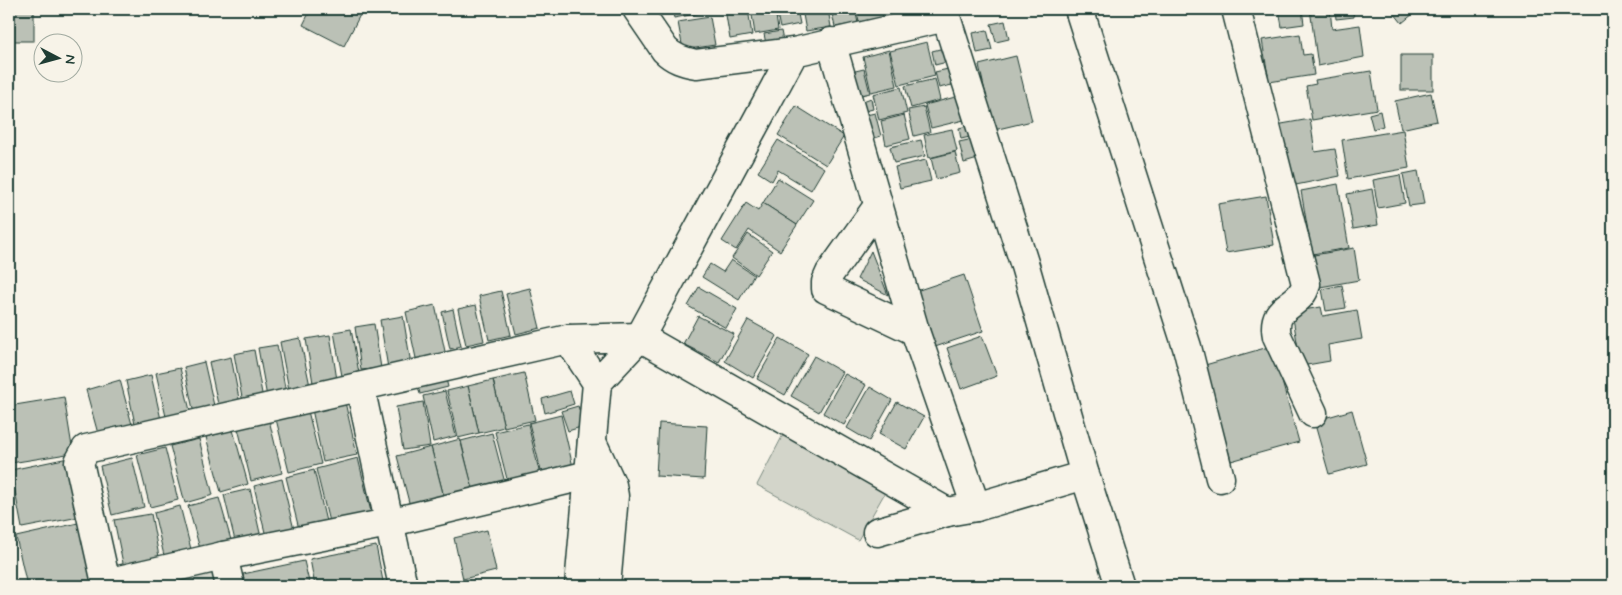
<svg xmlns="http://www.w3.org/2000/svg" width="1622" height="595" viewBox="0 0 1622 595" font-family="Mynerve,sans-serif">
  <rect width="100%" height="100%" fill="#f7f3e8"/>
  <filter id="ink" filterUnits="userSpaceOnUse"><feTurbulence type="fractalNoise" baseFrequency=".02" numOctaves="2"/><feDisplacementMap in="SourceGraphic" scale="10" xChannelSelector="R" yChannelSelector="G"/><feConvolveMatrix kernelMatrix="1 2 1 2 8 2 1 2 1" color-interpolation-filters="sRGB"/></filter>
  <g filter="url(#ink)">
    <g fill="#d3d5ca" stroke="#79897f">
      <path d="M784,433L887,489L858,540L757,485Z"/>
      <path d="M219,568L223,586H139Z"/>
    </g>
    <g fill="#bbc1b6" stroke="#1f3d34">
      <rect x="9" y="9" width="25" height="32"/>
      <path d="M311,9H363L344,46L303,25Z"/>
      <path d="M672,9H723L674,18Z"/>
      <path d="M725,9H748L752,35L730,39Z"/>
      <path d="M751,9H775L778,30L755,34Z"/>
      <path d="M776,9H797L800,24L780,28Z"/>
      <path d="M802,9H828L831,27L806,31Z"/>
      <path d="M831,9H855L858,23L835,27Z"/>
      <path d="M856,9H881L883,17L859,22Z"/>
      <path d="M886,9H926L887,16Z"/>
      <path d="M1279,9H1302L1304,24L1282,27Z"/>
      <path d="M1310,9H1330L1332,29L1360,25L1364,57L1318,66Z"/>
      <path d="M1335,9H1352L1354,17L1336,19Z"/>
      <path d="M1391,9H1419L1402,23Z"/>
      <path d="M710,17L715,45L683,50L678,22Z"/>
      <path d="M1005,21L1009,39L996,42L991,24Z"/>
      <path d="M987,30L992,50L977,53L973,33Z"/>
      <path d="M781,31L784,46L767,49L764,34Z"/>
      <path d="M1300,34L1303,55L1311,54L1314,75L1269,82L1262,40Z"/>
      <path d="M927,42L935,76L899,85L890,51Z"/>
      <path d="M952,46L955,60L935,65L932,51Z"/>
      <path d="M889,50L897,86L871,92L863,57Z"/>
      <rect x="1401" y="55" width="32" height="35"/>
      <path d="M1016,56L1032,121L994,130L979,65Z"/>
      <path d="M864,69L870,93L857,96L851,72Z"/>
      <path d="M948,69L952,85L939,88L935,72Z"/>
      <path d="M1371,71L1377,109L1312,120L1306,86L1316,84L1315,80Z"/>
      <path d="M935,79L940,100L911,108L905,86Z"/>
      <path d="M901,87L907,113L879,120L873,94Z"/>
      <path d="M1431,93L1437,121L1401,129L1395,101Z"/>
      <path d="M959,96L964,120L931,128L925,105Z"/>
      <path d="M871,98L873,109L865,111L863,101Z"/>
      <path d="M796,106L844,136L826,165L778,135Z"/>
      <path d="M924,107L930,132L914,136L908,110Z"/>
      <path d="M1380,111L1383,126L1373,129L1369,114Z"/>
      <path d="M875,113L881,136L872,139L866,115Z"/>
      <path d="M904,115L910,139L886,145L881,121Z"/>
      <path d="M1310,119L1315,152L1335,149L1340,176L1286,187L1276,125Z"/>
      <path d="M967,126L970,137L961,139L959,128Z"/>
      <path d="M952,129L957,151L929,158L924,135Z"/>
      <path d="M1403,130L1409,168L1348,179L1342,140Z"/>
      <path d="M973,139L978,159L964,163L959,142Z"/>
      <path d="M778,140L824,168L811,190L778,170L772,181L758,172Z"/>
      <path d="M921,140L925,156L894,163L890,147Z"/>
      <path d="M955,152L960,173L936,179L931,158Z"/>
      <path d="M926,160L931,181L900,188L895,167Z"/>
      <path d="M1418,171L1424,204L1409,206L1403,174Z"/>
      <path d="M1400,175L1405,203L1378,208L1373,180Z"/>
      <path d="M778,178L813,200L797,225L763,203Z"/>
      <path d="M1338,184L1349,248L1312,254L1301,191Z"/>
      <path d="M1372,189L1378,225L1353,229L1347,194Z"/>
      <path d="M1266,196L1274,245L1226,253L1218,204Z"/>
      <path d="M746,203L758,211L763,203L797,225L780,251L749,230L736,250L722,241Z"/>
      <path d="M748,234L772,251L756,275L732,258Z"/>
      <path d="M1354,248L1359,280L1320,287L1314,255Z"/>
      <path d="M871,251L888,295L857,279Z"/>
      <path d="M731,260L754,275L739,300L702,277L710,264L723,272Z"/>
      <path d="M964,275L983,331L935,347L916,291Z"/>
      <path d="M1342,285L1346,308L1326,311L1322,289Z"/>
      <path d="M699,287L737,309L726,328L688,306Z"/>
      <path d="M530,288L540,328L516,334L506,294Z"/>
      <path d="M501,291L511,335L489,340L479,296Z"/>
      <path d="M435,305L446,356L417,363L406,312Z"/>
      <path d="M476,305L484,341L466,345L458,309Z"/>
      <path d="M1321,307L1323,316L1357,310L1362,339L1328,345L1330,361L1301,366L1292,312Z"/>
      <path d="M453,309L461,346L450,349L442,312Z"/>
      <path d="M403,316L411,364L388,368L380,320Z"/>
      <path d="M698,316L734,334L719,362L683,344Z"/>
      <path d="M748,320L777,336L753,378L725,361Z"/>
      <path d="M374,324L381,368L361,370L355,327Z"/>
      <path d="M351,329L359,373L342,376L334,332Z"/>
      <path d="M330,335L337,380L313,383L306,339Z"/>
      <path d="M982,336L997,376L961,389L947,348Z"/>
      <path d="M300,338L310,386L289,390L280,342Z"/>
      <path d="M780,338L808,354L785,395L757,379Z"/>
      <path d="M277,345L286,393L267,397L258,348Z"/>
      <path d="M1272,346L1299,442L1231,461L1205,365Z"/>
      <path d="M254,350L263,399L243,403L234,354Z"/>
      <path d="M814,356L842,372L819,412L791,396Z"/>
      <path d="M231,357L240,404L219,409L209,362Z"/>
      <path d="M204,362L215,410L194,414L184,367Z"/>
      <path d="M180,368L191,415L167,421L156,373Z"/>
      <path d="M524,373L535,420L504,427L493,380Z"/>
      <path d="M845,374L866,385L844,425L823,413Z"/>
      <path d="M151,375L162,424L136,429L126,381Z"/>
      <path d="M445,375L448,387L420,394L417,382Z"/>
      <path d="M120,380L134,432L100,441L86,390Z"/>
      <path d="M493,380L504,427L479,433L468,386Z"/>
      <path d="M468,386L479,433L458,438L447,391Z"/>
      <path d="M870,387L892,400L869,441L847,428Z"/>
      <path d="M445,391L456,436L433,442L423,396Z"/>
      <path d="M570,391L574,404L545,413L542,399Z"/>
      <path d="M64,397L73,453L11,463L9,406Z"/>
      <path d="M345,402L357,455L323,462L312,409Z"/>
      <path d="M423,402L430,446L403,450L396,407Z"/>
      <path d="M897,402L924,417L906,449L879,434Z"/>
      <path d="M578,406L584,426L568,431L561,411Z"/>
      <path d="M1352,410L1367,464L1329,474L1314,421Z"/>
      <path d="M308,411L321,464L289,472L276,419Z"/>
      <path d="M561,415L573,467L542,475L529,423Z"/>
      <path d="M269,420L282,473L251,481L238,428Z"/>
      <path d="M659,423L707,426L704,479L656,476Z"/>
      <path d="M528,424L540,475L508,483L495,432Z"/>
      <path d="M233,430L248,484L221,492L206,437Z"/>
      <path d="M492,433L505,483L473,491L461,441Z"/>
      <path d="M199,439L213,495L185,503L170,446Z"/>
      <path d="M460,439L474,493L445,501L431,447Z"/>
      <path d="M431,447L445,501L411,510L397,456Z"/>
      <path d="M165,448L178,500L150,507L137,455Z"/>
      <path d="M73,457L84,516L22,528L11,470Z"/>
      <path d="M132,458L144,507L112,515L100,466Z"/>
      <path d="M358,458L372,516L330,526L316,469Z"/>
      <path d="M314,470L327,526L300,533L286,477Z"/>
      <path d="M282,479L295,534L267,541L254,486Z"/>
      <path d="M250,489L262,542L237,549L224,495Z"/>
      <path d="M219,498L233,547L202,556L188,506Z"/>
      <path d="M180,506L193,557L166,564L154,513Z"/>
      <path d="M151,514L160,562L124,568L114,520Z"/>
      <path d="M87,521L101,583L88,586H27L16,537Z"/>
      <path d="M487,530L496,571L463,579L454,538Z"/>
      <path d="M376,546L384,586H315L310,559Z"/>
      <path d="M304,561L310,586H245L243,574Z"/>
    </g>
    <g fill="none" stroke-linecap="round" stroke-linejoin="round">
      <g stroke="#1f3d34" stroke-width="31">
        <g id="minor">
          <path d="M637,9L665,50C674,59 684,62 696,64L794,52"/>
          <path d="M1079,9L1187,347L1220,478"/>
          <path d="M1236,9L1306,284C1301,308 1270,303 1277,336L1313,413"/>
          <path d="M946,17L1025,266L1085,475L976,507L947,512L640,337L794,52Z"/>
          <path d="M831,42L915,331L976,507"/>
          <path d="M878,206L830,273L826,282V289L915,331"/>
          <path d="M568,339L640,337L597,383"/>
          <path d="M360,387L403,586"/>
          <path d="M592,442L612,485L614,496L606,586"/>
          <path d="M1085,475L1120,586"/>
          <path d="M877,532L947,512"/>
          <path d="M223,556L230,586"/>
          <path d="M106,583L79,462L86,449L568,339L597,383L579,586"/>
          <path d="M106,586V583L223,556L388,523L588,475"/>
        </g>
      </g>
      <use href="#minor" stroke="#f7f3e8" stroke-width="28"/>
    </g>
  </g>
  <rect width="1622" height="595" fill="none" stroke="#f7f3e8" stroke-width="30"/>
  <rect x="15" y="15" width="1592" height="565" fill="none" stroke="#1f3d34" stroke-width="2" filter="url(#ink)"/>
  <g transform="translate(58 58) rotate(96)"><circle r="24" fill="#f7f3e8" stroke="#a1aaa0"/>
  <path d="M0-4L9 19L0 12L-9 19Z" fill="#1f3d34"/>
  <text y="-8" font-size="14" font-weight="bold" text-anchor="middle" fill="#1f3d34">N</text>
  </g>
</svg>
